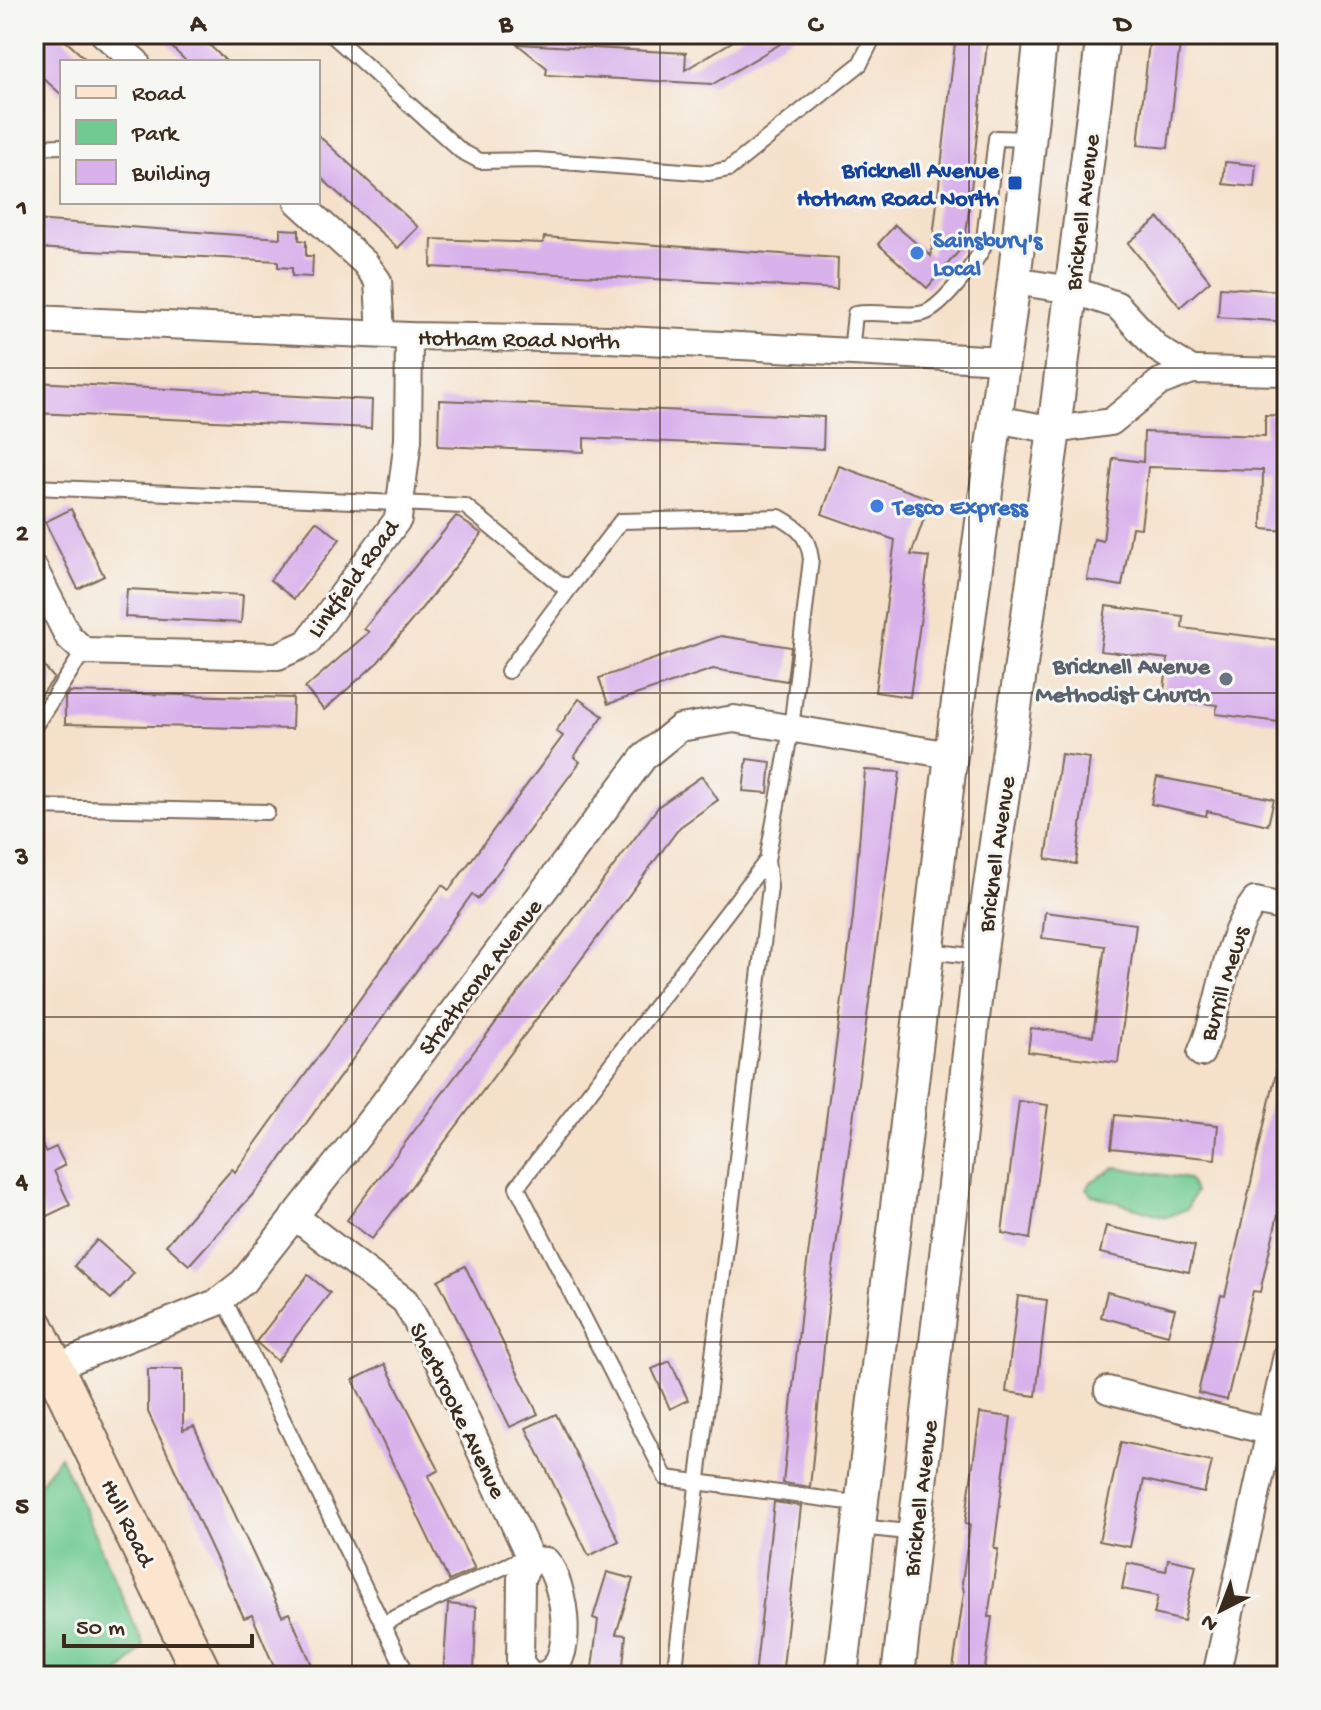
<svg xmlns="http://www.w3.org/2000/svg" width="1321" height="1710" viewBox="0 0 1321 1710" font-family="'Gochi Hand',sans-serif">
  <rect width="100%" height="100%" fill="#f6f6f2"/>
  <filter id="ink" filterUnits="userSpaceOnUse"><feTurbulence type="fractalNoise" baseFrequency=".0125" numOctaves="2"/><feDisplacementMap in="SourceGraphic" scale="16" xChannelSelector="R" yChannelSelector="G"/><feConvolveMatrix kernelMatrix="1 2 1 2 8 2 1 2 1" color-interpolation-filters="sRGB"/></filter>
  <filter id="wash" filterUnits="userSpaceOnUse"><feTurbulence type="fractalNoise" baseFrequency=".006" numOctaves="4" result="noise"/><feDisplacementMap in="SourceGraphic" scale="32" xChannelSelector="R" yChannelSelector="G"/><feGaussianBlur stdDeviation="1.8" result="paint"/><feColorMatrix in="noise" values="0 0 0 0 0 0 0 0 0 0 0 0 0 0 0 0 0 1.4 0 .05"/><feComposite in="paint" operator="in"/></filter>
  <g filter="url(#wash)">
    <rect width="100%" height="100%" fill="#f5e1ca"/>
    <g fill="#70ca92" stroke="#567a58" stroke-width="2">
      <path d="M1116,1167L1188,1179L1195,1192L1187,1209L1166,1217L1092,1195L1087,1188L1091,1182Z"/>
      <path d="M60,1456L144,1646L117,1676H34V1490Z"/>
    </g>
    <g id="blocks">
      <g fill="#d9b2ec">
        <path d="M34,34H58L89,62H62V95L34,70Z"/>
        <path d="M158,34H198L227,62H187Z"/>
        <path d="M745,34H797L713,84L546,75L547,68L517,44L686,53L685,70Z"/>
        <path d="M956,34H988L965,244L927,288L878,244L895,225L931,256Z"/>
        <path d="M1150,34H1181L1168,148L1138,145Z"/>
        <path d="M318,135L418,227L398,248L318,175Z"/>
        <path d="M1225,162L1256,165L1254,187L1223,184Z"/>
        <path d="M1159,218L1210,281L1180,307L1128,243Z"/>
        <path d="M34,220L280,238V229L299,230V240L306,241V256H313L312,277L292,276V268L278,267V261L34,248Z"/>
        <path d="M544,237L838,258L837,289L431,267L432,239L543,243Z"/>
        <path d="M1220,287L1287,291V322L1218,317Z"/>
        <path d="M35,382L372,400L371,428L34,413Z"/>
        <path d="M439,400L824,417L823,449L584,438V452L438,446Z"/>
        <path d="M1265,415L1287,416V531L1262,529L1263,470L1148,467L1141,528L1132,527L1122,586L1087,580L1094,539L1103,541L1113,458L1143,462L1144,432L1265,436Z"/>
        <path d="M839,466L931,499L911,555L929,557L910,697L875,692L895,540L822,514Z"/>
        <path d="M71,509L104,576L78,589L45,522Z"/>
        <path d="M456,516L482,534L378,662L324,710L305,688L369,632L364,629Z"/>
        <path d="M316,521L340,539L294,599L270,580Z"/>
        <path d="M127,589L243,595L241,623L125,617Z"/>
        <path d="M1106,606L1183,616L1182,628L1287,641V723L1216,714L1217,705L1163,698L1168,659L1100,651Z"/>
        <path d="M721,636L791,647L787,681L713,669L608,704L599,678Z"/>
        <path d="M34,654L54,678L34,705Z"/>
        <path d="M69,692L293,698L292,729L65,724V698Z"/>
        <path d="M579,699L603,716L574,757L580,762L478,899L472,894L263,1183L189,1265L166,1245L232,1169L235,1172L442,885L449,890L563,736L556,731Z"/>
        <path d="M1061,754L1090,758L1076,864L1046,859Z"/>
        <path d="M747,759L771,762L768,793L743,791Z"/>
        <path d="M865,770L900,772L829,1298L810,1487L783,1483L802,1301L853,917Z"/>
        <path d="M702,776L718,800L680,827L372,1239L347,1220L659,806Z"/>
        <path d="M1157,777L1274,799L1268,825L1207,811L1206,816L1151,804Z"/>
        <path d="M1045,912L1136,924L1118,1063L1028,1052L1031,1028L1093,1036L1105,946L1042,938Z"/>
        <path d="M1279,1060H1287V1175L1260,1292L1253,1291L1227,1400L1198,1393L1221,1295L1225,1296Z"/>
        <path d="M1019,1101L1048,1105L1030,1239L1002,1233Z"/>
        <path d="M1115,1115L1218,1125L1215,1159L1111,1148Z"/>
        <path d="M34,1127L45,1152L56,1147L65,1165L54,1171L70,1205L45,1217L34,1193Z"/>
        <path d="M1106,1226L1195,1246L1189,1272L1100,1253Z"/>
        <path d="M97,1240L134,1273L111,1299L74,1266Z"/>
        <path d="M465,1266L538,1414L510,1427L438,1280Z"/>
        <path d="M308,1275L330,1293L277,1361L256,1342Z"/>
        <path d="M1107,1292L1175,1309L1168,1335L1101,1317Z"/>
        <path d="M1018,1296L1047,1300L1036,1396L1006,1392Z"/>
        <path d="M670,1361L688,1400L670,1409L652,1369Z"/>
        <path d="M385,1364L439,1470L428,1476L475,1569L449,1581L353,1380Z"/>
        <path d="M148,1369H183V1430L194,1426L282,1616L289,1613L317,1676H278L252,1615L244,1618L148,1412Z"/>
        <path d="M980,1413L1011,1417L994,1549H998L988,1617H992L984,1676H952L964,1592L962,1583L970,1525L965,1524Z"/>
        <path d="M556,1414L619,1541L589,1556L526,1428Z"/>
        <path d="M1121,1442L1212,1462L1204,1493L1144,1480L1130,1547L1099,1541Z"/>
        <path d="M774,1502L801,1506L782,1676H755Z"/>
        <path d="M1168,1559L1196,1565L1184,1621L1154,1614L1158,1596L1122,1589L1127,1563L1166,1571Z"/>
        <path d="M607,1572L633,1579L616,1634L626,1635L622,1676H591L598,1620L593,1618Z"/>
        <path d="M448,1604L476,1607L474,1676H443Z"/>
      </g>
    </g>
  </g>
  <g filter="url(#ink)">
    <use href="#blocks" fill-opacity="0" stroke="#7c6a5a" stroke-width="2"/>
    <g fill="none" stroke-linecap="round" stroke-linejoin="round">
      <g stroke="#7c6a5a" stroke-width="18">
        <g id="service">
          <path d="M331,34L461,151L480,161L537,160L709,173L729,169L860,64L875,34"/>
          <path d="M34,147L62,146"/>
          <path d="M851,352L855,314C876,310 907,318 924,313C942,308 974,264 983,248L996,138L1030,139"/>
          <path d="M34,487L465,506L561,585H572L621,521L779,517C799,528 808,536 811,559L791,729L767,860L517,1187L666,1478L863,1504"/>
          <path d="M508,671L572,585"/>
          <path d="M34,727L84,651"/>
          <path d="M34,807L267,812"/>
          <path d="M929,951L980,957"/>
          <path d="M224,1299L408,1676"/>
          <path d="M861,1527L916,1533"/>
          <path d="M382,1624L529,1555"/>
          <path d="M674,1676L770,887L767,860"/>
        </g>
      </g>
      <g stroke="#7c6a5a" stroke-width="30">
        <g id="minor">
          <path d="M104,34L136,62"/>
          <path d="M298,202L365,263L378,281L381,334"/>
          <path d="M1014,281L1072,290L1117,305L1158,349L1192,370"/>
          <path d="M34,319L409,336L608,339L1003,360"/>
          <path d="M996,419L1054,430L1111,422L1160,382L1192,370L1287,372"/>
          <path d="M34,569L68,636L84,651L278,656L307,643L398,519L408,440L409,336"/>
          <path d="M1201,1053C1223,1004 1222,944 1255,901L1287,908"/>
          <path d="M294,1216L405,1301L440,1364L531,1560"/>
          <path d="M55,1367L216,1303L243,1282L381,1107L644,757L680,728L734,719L951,755"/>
          <path d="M1108,1390L1271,1432"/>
          <path d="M531,1560L546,1561C565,1582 579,1671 539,1676"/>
          <path d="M531,1560L521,1578L520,1663L531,1676"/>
          <path d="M1216,1676L1287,1355"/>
        </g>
      </g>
      <g stroke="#7c6a5a" stroke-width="36">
        <g id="tertiary">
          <path d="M841,1676L951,755L1014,281L1041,34"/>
          <path d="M898,1676L980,957L1054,430L1103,34"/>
        </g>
      </g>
      <g stroke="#7c6a5a" stroke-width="42">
        <path id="secondary" d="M34,1326L203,1676"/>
      </g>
      <use href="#service" stroke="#fff" stroke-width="14"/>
      <use href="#minor" stroke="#fff" stroke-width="26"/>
      <use href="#tertiary" stroke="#fff" stroke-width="32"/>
      <use href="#secondary" stroke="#fbe5cf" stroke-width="38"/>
    </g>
  </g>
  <path fill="none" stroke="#3b2a1e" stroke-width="2" stroke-opacity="0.55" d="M352,34V1676M660,34V1676M969,34V1676M34,368H1287M34,693H1287M34,1017H1287M34,1342H1287"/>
  <rect fill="#1a4fb4" stroke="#f6f6f2" stroke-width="3" x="1007" y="175" width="16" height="16" rx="4"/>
  <g fill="#3f7fe0" stroke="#f6f6f2" stroke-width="3">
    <circle cx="917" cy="253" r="8"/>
    <circle cx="877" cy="506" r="8"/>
  </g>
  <circle fill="#6b7280" stroke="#f6f6f2" stroke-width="3" cx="1226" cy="679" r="8"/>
  <g text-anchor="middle" stroke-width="6" stroke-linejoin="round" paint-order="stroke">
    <g font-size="24" font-weight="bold" fill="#164399" stroke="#f6f6f2" text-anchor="end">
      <text x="999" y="177">Bricknell Avenue<tspan x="999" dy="28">Hotham Road North</tspan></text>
    </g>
    <g font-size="24" fill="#3b2a1e" stroke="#f6f6f2">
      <text transform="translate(1081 212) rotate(-83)" y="8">Bricknell Avenue</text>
      <text transform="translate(519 338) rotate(1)" y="8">Hotham Road North</text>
      <text transform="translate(352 578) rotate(-54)" y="8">Linkfield Road</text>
      <text transform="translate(995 854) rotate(-82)" y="8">Bricknell Avenue</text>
      <text transform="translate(479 976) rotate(-53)" y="8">Strathcona Avenue</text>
      <text transform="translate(1223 983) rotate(-73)" y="8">Burrill Mews</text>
      <text transform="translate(459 1410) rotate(64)" y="8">Sherbrooke Avenue</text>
      <text transform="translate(919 1498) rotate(-83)" y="8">Bricknell Avenue</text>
      <text transform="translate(129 1522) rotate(64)" y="8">Hull Road</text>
    </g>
    <g font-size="24" font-weight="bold" fill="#366cbe" stroke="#f6f6f2" text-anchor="start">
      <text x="933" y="247">Sainsbury's<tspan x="933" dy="28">Local</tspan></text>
      <text x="893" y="514">Tesco Express</text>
    </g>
    <g font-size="24" font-weight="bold" fill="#5b616d" stroke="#f6f6f2" text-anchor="end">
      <text x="1210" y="673">Bricknell Avenue<tspan x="1210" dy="28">Methodist Church</tspan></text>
    </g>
  </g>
  <rect width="1321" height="1710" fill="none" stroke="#f6f6f2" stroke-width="88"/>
  <rect x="60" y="60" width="260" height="144" fill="#f6f6f2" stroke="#aba49d" stroke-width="2"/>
  <rect x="76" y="86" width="40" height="12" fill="#fbe5cf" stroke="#aba49d" stroke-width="2"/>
  <text x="132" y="100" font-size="24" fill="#3b2a1e">Road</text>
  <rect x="76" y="120" width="40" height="24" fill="#70ca92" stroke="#aba49d" stroke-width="2"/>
  <text x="132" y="140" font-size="24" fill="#3b2a1e">Park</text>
  <rect x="76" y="160" width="40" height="24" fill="#d9b2ec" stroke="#aba49d" stroke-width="2"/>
  <text x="132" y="180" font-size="24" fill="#3b2a1e">Building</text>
  <g transform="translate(1221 1610) rotate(222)" stroke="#f6f6f2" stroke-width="6" paint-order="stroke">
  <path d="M0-6L14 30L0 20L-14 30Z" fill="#3b2a1e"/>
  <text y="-12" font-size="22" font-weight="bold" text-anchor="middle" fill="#3b2a1e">N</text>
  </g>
  <path d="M64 1634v12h188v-12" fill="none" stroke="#3b2a1e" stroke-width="4"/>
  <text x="76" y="1634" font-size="24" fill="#3b2a1e" stroke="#f6f6f2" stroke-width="6" paint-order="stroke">50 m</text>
  <rect x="44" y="44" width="1233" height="1622" fill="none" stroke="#3b2a1e" stroke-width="3"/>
  <g font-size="26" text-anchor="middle" font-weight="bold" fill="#3b2a1e">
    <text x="198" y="31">A</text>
    <text x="506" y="31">B</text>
    <text x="815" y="31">C</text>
    <text x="1123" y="31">D</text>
    <text x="22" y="215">1</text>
    <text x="22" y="540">2</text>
    <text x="22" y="864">3</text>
    <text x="22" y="1188">4</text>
    <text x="22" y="1513">5</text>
  </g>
</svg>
